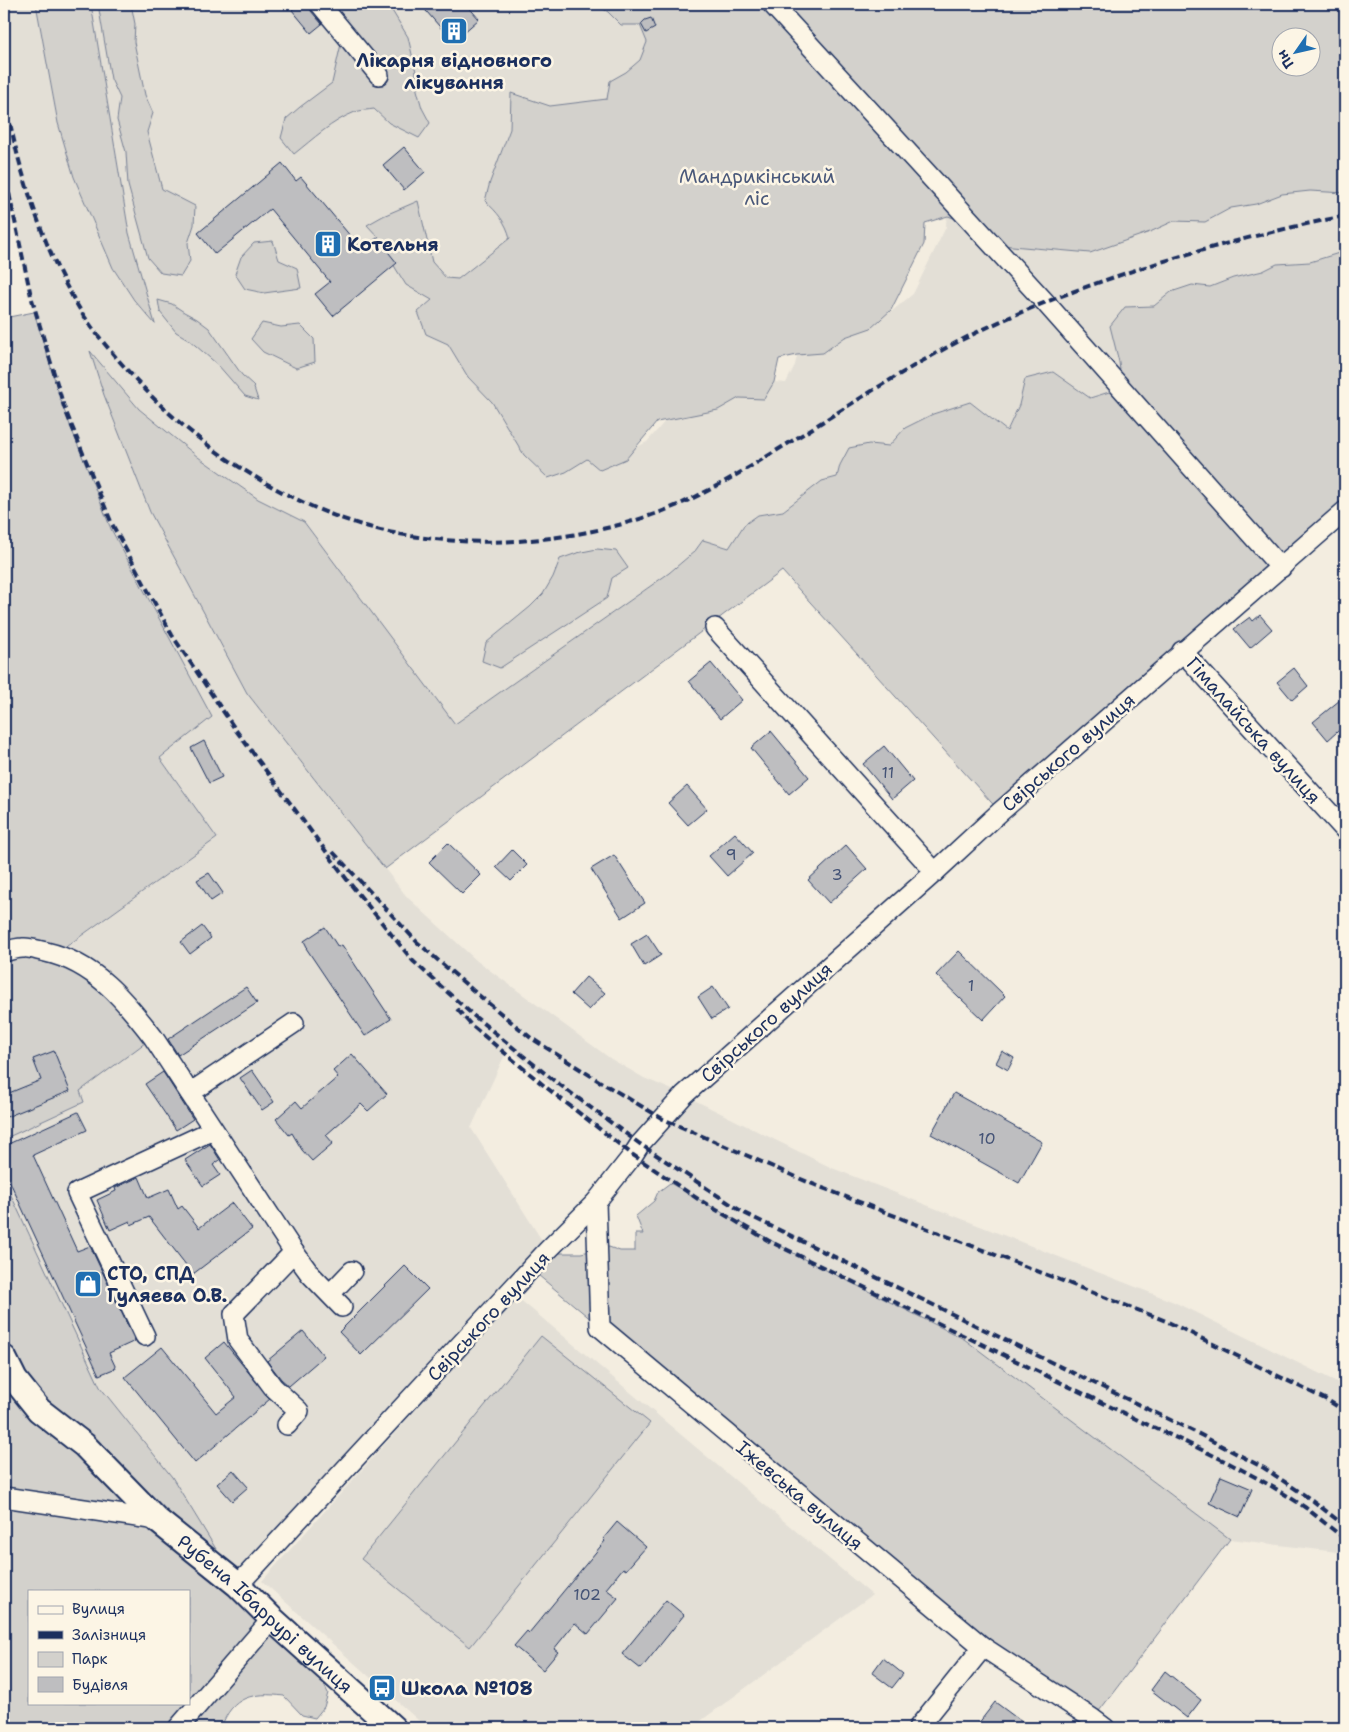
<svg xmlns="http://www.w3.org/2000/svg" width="1349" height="1732" viewBox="0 0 1349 1732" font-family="'Shantell Sans',sans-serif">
  <rect width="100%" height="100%" fill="#f3ede0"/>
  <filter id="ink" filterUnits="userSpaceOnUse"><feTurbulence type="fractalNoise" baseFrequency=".02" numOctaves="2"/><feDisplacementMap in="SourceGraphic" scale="10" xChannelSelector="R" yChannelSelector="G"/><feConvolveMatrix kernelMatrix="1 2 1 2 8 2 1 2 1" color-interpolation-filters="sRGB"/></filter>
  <g filter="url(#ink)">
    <g fill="#e3dfd6">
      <path d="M4,4H36L58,123L74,177L113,268L134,300L154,323L129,233L91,4H680L621,454L647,442L679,405L761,381L786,383L795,365L800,343L892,311L913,294L946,227L947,207L1345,174V254L1339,253L1310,262L1277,264L1263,271L1233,278L1210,287L1192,285L1171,292L1154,306L1125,307L1119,362L1122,388L1090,398L1052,372L1025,379L1019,405L1007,431L970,402L933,414L905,428L889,446L869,444L840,465L837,477L822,481L783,511L758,515L744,525L729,548L703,540L695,551L669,573L455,725L304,522L258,499L198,457L139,409L91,352L104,395L150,512L247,693L407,897L477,961L611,1059L644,1078L684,1095L832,1168L1174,1302L1345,1386V1553L1230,1539L964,1339L804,1259L670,1183L633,1155L587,1119L508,1048L471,1128L548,1250L238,1585L172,1477L100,1387L4,1180V1139L84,1102L79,1091L153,1037L56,955L217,838L160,758L211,716L111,530L64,410L34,312L4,165Z"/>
      <path d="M517,1297L872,1595L691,1728H427L262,1581Z"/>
    </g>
    <g fill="#d3d1cc" stroke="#778095" fill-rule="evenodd">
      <path d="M36,4H91L129,233L155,324L134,300L113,268L74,177L58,123Z"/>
      <path d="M98,4H131L135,24L134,42L145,95L153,113L147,132L162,189L195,206L194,225L188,243L190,261L181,276L161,273L148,258L128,185L126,152L117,120L120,98L111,79Z"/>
      <path d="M334,4H388L408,37L416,72L417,90L422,108L430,123L419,138L389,123L374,109C368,110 361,110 355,112C332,121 313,139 294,154L281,138L286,119L300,107L332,83L346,22Z"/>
      <path d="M596,4H1345V193L1310,191L1282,194L1256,204L1231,208L1205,222L1174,221L1150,232L1090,253L1001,245L976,226L948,216L925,223L924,244L891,310L871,328L845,337L823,353L797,355L779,359L774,382L764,399L739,398L718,410L657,422L626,459L600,470L587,459L566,472L548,478L524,455L492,402L468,377L448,344L426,334L418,312L432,300L406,285L396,269L379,238L367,225L383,216L418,201L432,262L446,278L458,279L510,238C506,222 497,212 485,201L490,182L510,129L511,93L550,106L607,99L610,81L626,72L640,60L647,42L640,25H621L608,12ZM1282,38H1312V68H1282Z"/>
      <path d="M273,241L279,260L297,268L301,288L264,293L245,289L235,274L241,257L254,243Z"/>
      <path d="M1339,253L1345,254V511L1000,812L782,571L385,869L247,693L150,512L104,395L90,351L139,409L198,457L258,499L304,522L455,724L669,573L695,551L703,540L729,548L744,525L758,515L783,511L822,481L837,477L840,465L849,448L869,444L889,446L905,428L933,414L970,402L1007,431L1019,405L1025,379L1053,372L1090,398L1122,388L1119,362L1110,326L1125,307L1154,306L1171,292L1192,285L1210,287L1233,278L1263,271L1277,264L1310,262Z"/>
      <path d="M158,300L172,304L184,312L197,319L209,328L242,375L253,385L258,400L245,396L218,365L188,339L176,332L160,312Z"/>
      <path d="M34,312L64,410L111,529L212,717L160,758L217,838L56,954L73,961L153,1037L80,1091L84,1102L4,1139V318Z"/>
      <path d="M262,323L281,327L300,325L314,339L315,362L296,368L263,352L251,339Z"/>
      <path d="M597,549L616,551L628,568L612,578L607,598L500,668L482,661L486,643L530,607L543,594L553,577L560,559L577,553Z"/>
      <path d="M4,1180L100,1387L172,1477L238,1585L318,1672L328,1693L324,1707L315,1718L302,1715L284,1696C253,1692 232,1696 221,1728H4V1390L15,1380L4,1358ZM29,1591H189V1703H29Z"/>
      <path d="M670,1183L804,1259L964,1339L1230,1539L1093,1719L983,1647L532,1270L555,1253H581L609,1247L620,1251H635V1234H643L636,1216L654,1201L658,1192Z"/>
      <path d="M541,1336L650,1423L470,1647L361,1559Z"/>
    </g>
    <g fill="#bebec0" stroke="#1b2f5e">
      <path d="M299,4H309L311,11L322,24L311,33L292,10Z"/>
      <path d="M420,4H466L479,19L453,42Z"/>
      <path d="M651,18L655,28L646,33L641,24L645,20Z"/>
      <path d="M404,147L425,172L404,190L383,165Z"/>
      <path d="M282,163L296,181L301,177L362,250L377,238L397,263L333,316L315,294L330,282L270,209L215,254L198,233Z"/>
      <path d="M1260,615L1272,629L1250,648L1234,629L1250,617L1253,621Z"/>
      <path d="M711,663L742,700L720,719L689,681Z"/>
      <path d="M1294,668L1308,686L1292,700L1277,682Z"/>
      <path d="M1340,700L1345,707V725L1328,740L1313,722Z"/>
      <path d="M771,731L809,777L789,794L751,748Z"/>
      <path d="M204,741L222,777L209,783L191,748Z"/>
      <path d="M884,746L913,781L892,799L863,764Z"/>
      <path d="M687,786L707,809L688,825L668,803Z"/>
      <path d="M735,833L753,853L727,876L709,856Z"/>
      <path d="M448,843L481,875L462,894L429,862Z"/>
      <path d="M846,845L867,869L829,903L808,880Z"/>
      <path d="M512,850L527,865L511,881L496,867Z"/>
      <path d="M614,855L645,903L622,918L591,869Z"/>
      <path d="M209,873L223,893L211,901L197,880Z"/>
      <path d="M202,926L211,938L190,954L181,942Z"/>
      <path d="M325,927L338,947L342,945L391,1019L365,1036L306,948L307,947L304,941Z"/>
      <path d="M647,934L661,955L644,966L631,944Z"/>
      <path d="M959,951L1005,996L983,1020L936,975Z"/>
      <path d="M586,977L605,993L589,1010L571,994Z"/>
      <path d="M246,987L257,1003L178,1055L168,1039Z"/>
      <path d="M713,987L728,1009L712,1019L698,997Z"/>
      <path d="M54,1051L70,1091L4,1118V1095L41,1080L33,1059Z"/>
      <path d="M1002,1051L1014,1058L1008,1070L996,1063Z"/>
      <path d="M352,1054L387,1094L368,1111L361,1104L326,1135L333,1143L312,1161L302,1150L292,1133L289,1135L276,1119L296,1101L302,1108L338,1077L333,1071Z"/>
      <path d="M252,1070L274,1102L262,1110L240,1078Z"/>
      <path d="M163,1072L193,1119L176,1130L145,1084Z"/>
      <path d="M954,1093L1042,1142L1019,1183L931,1134Z"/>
      <path d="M78,1112L87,1130L33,1155L77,1251L90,1246L135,1341L109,1353L116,1368L99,1375L4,1169V1146Z"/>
      <path d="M210,1144L220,1160L213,1165L220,1175L203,1186L185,1160Z"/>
      <path d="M139,1177L148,1198L169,1189L178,1209L182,1206L199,1228L232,1203L252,1229L193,1274L149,1217L131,1225L130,1221L110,1230L97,1200L116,1191L115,1188Z"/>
      <path d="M405,1266L428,1289L361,1355L339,1332Z"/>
      <path d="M303,1331L324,1356L289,1386L281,1379L267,1361Z"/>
      <path d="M224,1342L270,1399L195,1463L125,1377L162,1347L216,1413L236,1397L205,1358Z"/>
      <path d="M233,1470L248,1487L232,1501L217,1484Z"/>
      <path d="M1221,1476L1252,1489L1240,1517L1209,1503Z"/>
      <path d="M617,1522L646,1547L626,1570L623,1568L606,1589L618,1598L588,1634L575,1623L554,1649L558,1652L543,1670L514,1646L527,1631L529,1633L605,1541L603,1539Z"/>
      <path d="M666,1600L684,1615L641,1669L622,1654Z"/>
      <path d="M883,1658L903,1674L892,1688L872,1673Z"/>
      <path d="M1165,1671L1201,1700L1187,1718L1151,1690Z"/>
      <path d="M995,1702L1030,1728H975Z"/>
    </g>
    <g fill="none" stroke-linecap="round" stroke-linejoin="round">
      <g stroke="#1b2f5e" stroke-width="22">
        <g id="minor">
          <path d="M320,4L379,75"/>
          <path d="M772,4L1044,301L1281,568"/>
          <path d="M715,628L935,872"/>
          <path d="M1182,651L1345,830"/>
          <path d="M4,952C10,950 17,948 23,948C30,947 39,951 46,952C94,963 124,999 153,1037L294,1252L234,1314L238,1340L273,1387L299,1411L287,1425"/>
          <path d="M190,1093L294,1023"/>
          <path d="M596,1202L600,1327L983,1647L1093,1719L1105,1728"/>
          <path d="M294,1252L310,1274L342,1307"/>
          <path d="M330,1294L352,1271"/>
          <path d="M145,1336L77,1193L213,1130"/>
          <path d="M4,1497L157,1520"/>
          <path d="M238,1585L548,1250L596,1202L633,1155L640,1144L684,1095L935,872L1000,812L1345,511"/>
          <path d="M178,1728L272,1619"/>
          <path d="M918,1728L983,1647"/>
        </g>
      </g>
      <g stroke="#1b2f5e" stroke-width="28">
        <g id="major">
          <path id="s1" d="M4,1358L15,1380L39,1410L84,1445L157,1520L238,1585L272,1619L393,1728"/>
        </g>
      </g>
      <use href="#minor" stroke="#fcf5e5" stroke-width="19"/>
      <use href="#major" stroke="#fcf5e5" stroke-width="24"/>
      <g stroke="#1b2f5e" stroke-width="4" stroke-dasharray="8 4" stroke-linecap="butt">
        <path d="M4,88L7,105"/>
        <path d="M4,100C10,121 14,143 20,164C32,206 49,256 71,294C89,328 115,357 141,385C203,453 303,515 394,533C478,549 565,543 646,517C690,503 732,478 771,454C823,422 873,389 926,359C1000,317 1080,287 1161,262C1222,244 1283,228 1345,216"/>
        <path d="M4,170L31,296L64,407L112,524L172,635L235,729L348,881L413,961L474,1016L552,1079L640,1144L744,1213L1197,1433L1264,1468L1312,1500L1345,1526"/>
        <path d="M333,852L417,942L476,993L531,1038L599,1081L663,1119L810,1183L1166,1321L1327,1400L1345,1411"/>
        <path d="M457,1009L471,1025L547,1088L633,1155L698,1199L769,1241L1142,1422C1198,1448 1255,1473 1306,1508C1319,1518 1332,1529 1345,1539"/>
      </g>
    </g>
  </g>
  <defs>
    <g id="building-square" transform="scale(1.4375)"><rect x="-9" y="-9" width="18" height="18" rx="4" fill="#1f6fb2" stroke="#fcf5e5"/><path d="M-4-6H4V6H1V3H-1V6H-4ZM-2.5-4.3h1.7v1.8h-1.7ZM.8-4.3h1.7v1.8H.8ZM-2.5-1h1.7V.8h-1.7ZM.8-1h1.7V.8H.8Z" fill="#fff"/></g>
    <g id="shop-square" transform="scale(1.4375)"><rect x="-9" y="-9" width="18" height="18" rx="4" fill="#1f6fb2" stroke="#fcf5e5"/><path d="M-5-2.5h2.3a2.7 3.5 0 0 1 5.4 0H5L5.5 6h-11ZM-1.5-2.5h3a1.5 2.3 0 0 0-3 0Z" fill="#fff"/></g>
    <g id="bus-square" transform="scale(1.4375)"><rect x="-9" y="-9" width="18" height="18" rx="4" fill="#1f6fb2" stroke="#fcf5e5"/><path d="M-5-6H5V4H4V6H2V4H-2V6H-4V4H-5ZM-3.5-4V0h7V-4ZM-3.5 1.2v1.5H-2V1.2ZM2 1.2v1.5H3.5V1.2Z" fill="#fff"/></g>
  </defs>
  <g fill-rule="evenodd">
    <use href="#building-square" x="454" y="31"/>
    <use href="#building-square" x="328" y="244"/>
    <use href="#shop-square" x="88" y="1284"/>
    <use href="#bus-square" x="382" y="1688"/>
  </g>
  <g text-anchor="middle" stroke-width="5" stroke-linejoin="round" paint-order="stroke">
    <g font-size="16" fill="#445376">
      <text x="888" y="778">11</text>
      <text x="731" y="860">9</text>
      <text x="837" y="880">3</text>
      <text x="971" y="991">1</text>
      <text x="987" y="1144">10</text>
      <text x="587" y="1600">102</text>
    </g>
    <g font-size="19" font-weight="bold" fill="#1b2f5e" stroke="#fcf5e5" text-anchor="start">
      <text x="454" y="67" text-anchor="middle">Лікарня відновного<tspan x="454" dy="22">лікування</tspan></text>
      <text x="347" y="251">Котельня</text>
      <text x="107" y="1280">СТО, СПД<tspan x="107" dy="22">Гуляева О.В.</tspan></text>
      <text x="401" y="1695">Школа №108</text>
    </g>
    <g font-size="19" fill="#49587a" stroke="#fcf5e5">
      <text x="757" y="183">Мандрикінський<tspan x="757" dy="22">ліс</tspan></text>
    </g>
    <g font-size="19" fill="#1b2f5e" stroke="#fcf5e5">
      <text transform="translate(1254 730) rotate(48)" y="7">Гімалайська вулиця</text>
      <text transform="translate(1068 752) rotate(-41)" y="7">Свірського вулиця</text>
      <text transform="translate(766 1022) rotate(-42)" y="7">Свірського вулиця</text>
      <text transform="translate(488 1316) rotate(-47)" y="7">Свірського вулиця</text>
      <text transform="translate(800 1495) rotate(40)" y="7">Іжевська вулиця</text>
      <text dy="7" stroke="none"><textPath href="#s1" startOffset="368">Рубена Ібаррурі вулиця</textPath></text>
    </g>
  </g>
  <rect width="1349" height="1732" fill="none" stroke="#fcf5e5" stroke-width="20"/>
  <rect x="10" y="10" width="1329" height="1712" fill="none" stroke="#1b2f5e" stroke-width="2" filter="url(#ink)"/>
  <rect x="28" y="1590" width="162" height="115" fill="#fcf5e5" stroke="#a2a6af"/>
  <rect x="38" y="1606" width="25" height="8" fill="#fcf5e5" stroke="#a2a6af"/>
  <text x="72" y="1614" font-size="15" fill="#1b2f5e">Вулиця</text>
  <rect x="38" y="1631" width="25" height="8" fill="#1b2f5e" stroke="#a2a6af"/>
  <text x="72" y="1640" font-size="15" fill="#1b2f5e">Залізниця</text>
  <rect x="38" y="1652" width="25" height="15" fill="#d3d1cc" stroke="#a2a6af"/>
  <text x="72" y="1664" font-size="15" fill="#1b2f5e">Парк</text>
  <rect x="38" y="1677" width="25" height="15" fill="#bebec0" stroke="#a2a6af"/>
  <text x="72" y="1690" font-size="15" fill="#1b2f5e">Будівля</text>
  <g transform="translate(1296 52) rotate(236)"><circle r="24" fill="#fcf5e5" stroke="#a2a6af"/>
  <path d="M0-4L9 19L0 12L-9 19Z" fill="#1f6fb2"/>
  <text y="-8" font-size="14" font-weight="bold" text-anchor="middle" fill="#1b2f5e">Пн</text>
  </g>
</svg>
